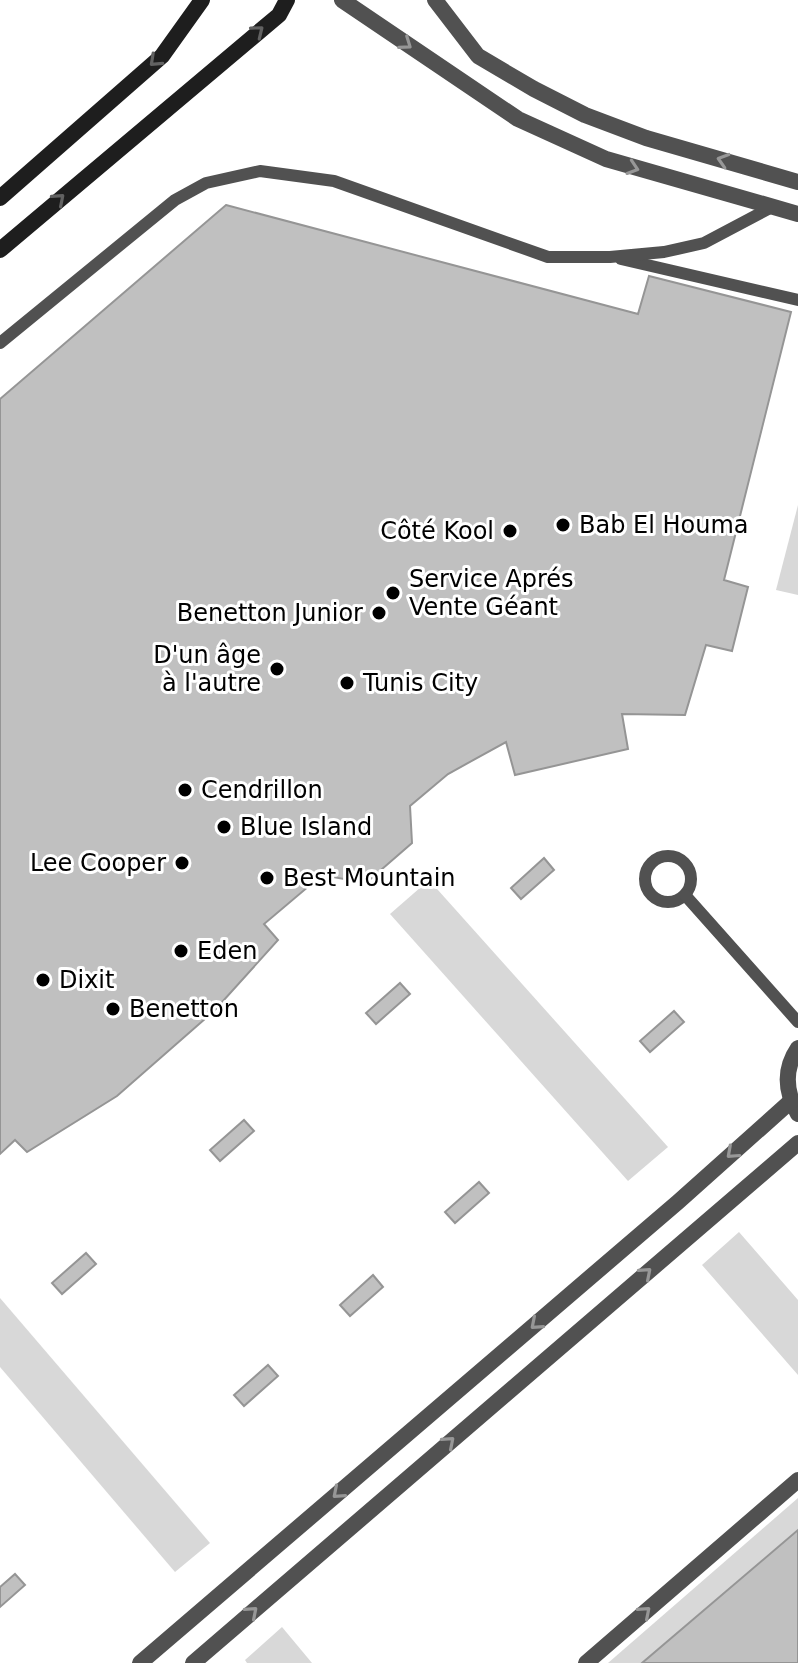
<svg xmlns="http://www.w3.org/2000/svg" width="798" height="1663" viewBox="0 0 798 1663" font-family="'DejaVu Sans',sans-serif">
  <rect width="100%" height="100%" fill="#fff"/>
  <g fill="#d8d8d8">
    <path d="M798,505V595L776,590Z"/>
    <path d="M429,880L668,1147L628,1181L390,914Z"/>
    <path d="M739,1232L798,1300V1375L702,1265Z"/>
    <path d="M0,1298L210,1543L175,1572L0,1367Z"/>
    <path d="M798,1498V1663H608Z"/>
    <path d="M282,1627L312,1663H247L245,1660Z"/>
  </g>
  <g fill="#c0c0c0" stroke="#959595" stroke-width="2">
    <path d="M226,205L638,314L649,276L791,312L724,580L748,587L732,651L706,645L685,715L622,714L628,749L515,775L506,742L448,774L410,806L412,843L366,883L322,875L264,924L278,940L214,1011L117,1096L27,1152L15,1140L0,1154V399Z"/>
    <path d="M544,858L554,870L521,899L511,888Z"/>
    <path d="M400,983L410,994L376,1024L366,1013Z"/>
    <path d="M674,1011L684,1022L650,1052L640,1041Z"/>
    <path d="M244,1120L254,1131L220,1161L210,1150Z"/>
    <path d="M479,1182L489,1193L455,1223L445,1212Z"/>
    <path d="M86,1253L96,1264L62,1294L52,1283Z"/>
    <path d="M373,1275L383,1287L350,1316L340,1305Z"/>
    <path d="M268,1365L278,1376L244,1406L234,1395Z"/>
    <path d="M798,1530V1663H642Z"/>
    <path d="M15,1574L25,1585L0,1607V1587Z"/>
  </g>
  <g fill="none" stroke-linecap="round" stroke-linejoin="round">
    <g stroke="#515151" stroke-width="12">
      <path d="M621,259L798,300"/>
      <path d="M0,343L175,200L206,183L260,171L334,181L548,257H610L664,252L704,243L772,207"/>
      <circle cx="668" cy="879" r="23"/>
      <path d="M685,895L798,1022"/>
    </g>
    <g stroke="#515151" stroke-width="16">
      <path d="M342,0L518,119L606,159L798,214"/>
      <path d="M435,0L478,56L534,89L585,115L646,138L798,182"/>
      <path d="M798,1048C783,1070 786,1093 798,1114"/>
      <path d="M140,1663L678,1202L791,1101"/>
      <path d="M193,1663L798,1143"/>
      <path d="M586,1663L798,1480"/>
    </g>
    <g stroke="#1e1e1e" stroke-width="16">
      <path d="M0,198L162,56L202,0"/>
      <path d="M0,250L279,15L287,0"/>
    </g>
  </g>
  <defs><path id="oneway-chevron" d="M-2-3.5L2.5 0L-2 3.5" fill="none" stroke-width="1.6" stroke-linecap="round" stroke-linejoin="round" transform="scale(2)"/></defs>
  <g stroke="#626262">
    <use href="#oneway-chevron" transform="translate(258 31) rotate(-39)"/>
    <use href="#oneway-chevron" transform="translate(155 61) rotate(137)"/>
    <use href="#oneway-chevron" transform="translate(59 199) rotate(-41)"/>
  </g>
  <g stroke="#979797">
    <use href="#oneway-chevron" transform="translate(406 44) rotate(35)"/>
    <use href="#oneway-chevron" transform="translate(723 160) rotate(-163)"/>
    <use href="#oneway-chevron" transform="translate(633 168) rotate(18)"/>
    <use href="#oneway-chevron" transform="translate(732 1153) rotate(138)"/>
    <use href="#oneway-chevron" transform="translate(646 1273) rotate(-41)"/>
    <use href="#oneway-chevron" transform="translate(536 1324) rotate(139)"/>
    <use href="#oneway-chevron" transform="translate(449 1442) rotate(-41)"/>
    <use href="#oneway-chevron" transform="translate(338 1493) rotate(139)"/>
    <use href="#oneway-chevron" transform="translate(252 1612) rotate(-41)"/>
    <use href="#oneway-chevron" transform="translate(645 1612) rotate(-41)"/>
  </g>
  <g fill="#000" stroke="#fff" stroke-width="3">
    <circle cx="563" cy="525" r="8"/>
    <circle cx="510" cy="531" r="8"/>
    <circle cx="393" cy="593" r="8"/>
    <circle cx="379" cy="613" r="8"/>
    <circle cx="277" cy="669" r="8"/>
    <circle cx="347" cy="683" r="8"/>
    <circle cx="185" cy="790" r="8"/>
    <circle cx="224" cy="827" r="8"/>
    <circle cx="182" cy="863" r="8"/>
    <circle cx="267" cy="878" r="8"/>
    <circle cx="181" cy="951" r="8"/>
    <circle cx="43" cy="980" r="8"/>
    <circle cx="113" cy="1009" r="8"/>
  </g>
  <g text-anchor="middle" stroke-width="6" stroke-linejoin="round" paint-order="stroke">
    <g font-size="24" fill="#000" stroke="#fff" text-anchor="start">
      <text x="579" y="533">Bab El Houma</text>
      <text x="494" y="539" text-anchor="end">Côté Kool</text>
      <text x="409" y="587">Service Aprés<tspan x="409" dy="28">Vente Géant</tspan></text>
      <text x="363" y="621" text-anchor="end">Benetton Junior</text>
      <text x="261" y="663" text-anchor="end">D'un âge<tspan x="261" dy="28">à l'autre</tspan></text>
      <text x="363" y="691">Tunis City</text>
      <text x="201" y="798">Cendrillon</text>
      <text x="240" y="835">Blue Island</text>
      <text x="166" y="871" text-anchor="end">Lee Cooper</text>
      <text x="283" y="886">Best Mountain</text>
      <text x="197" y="959">Eden</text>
      <text x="59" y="988">Dixit</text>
      <text x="129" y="1017">Benetton</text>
    </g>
  </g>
</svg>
